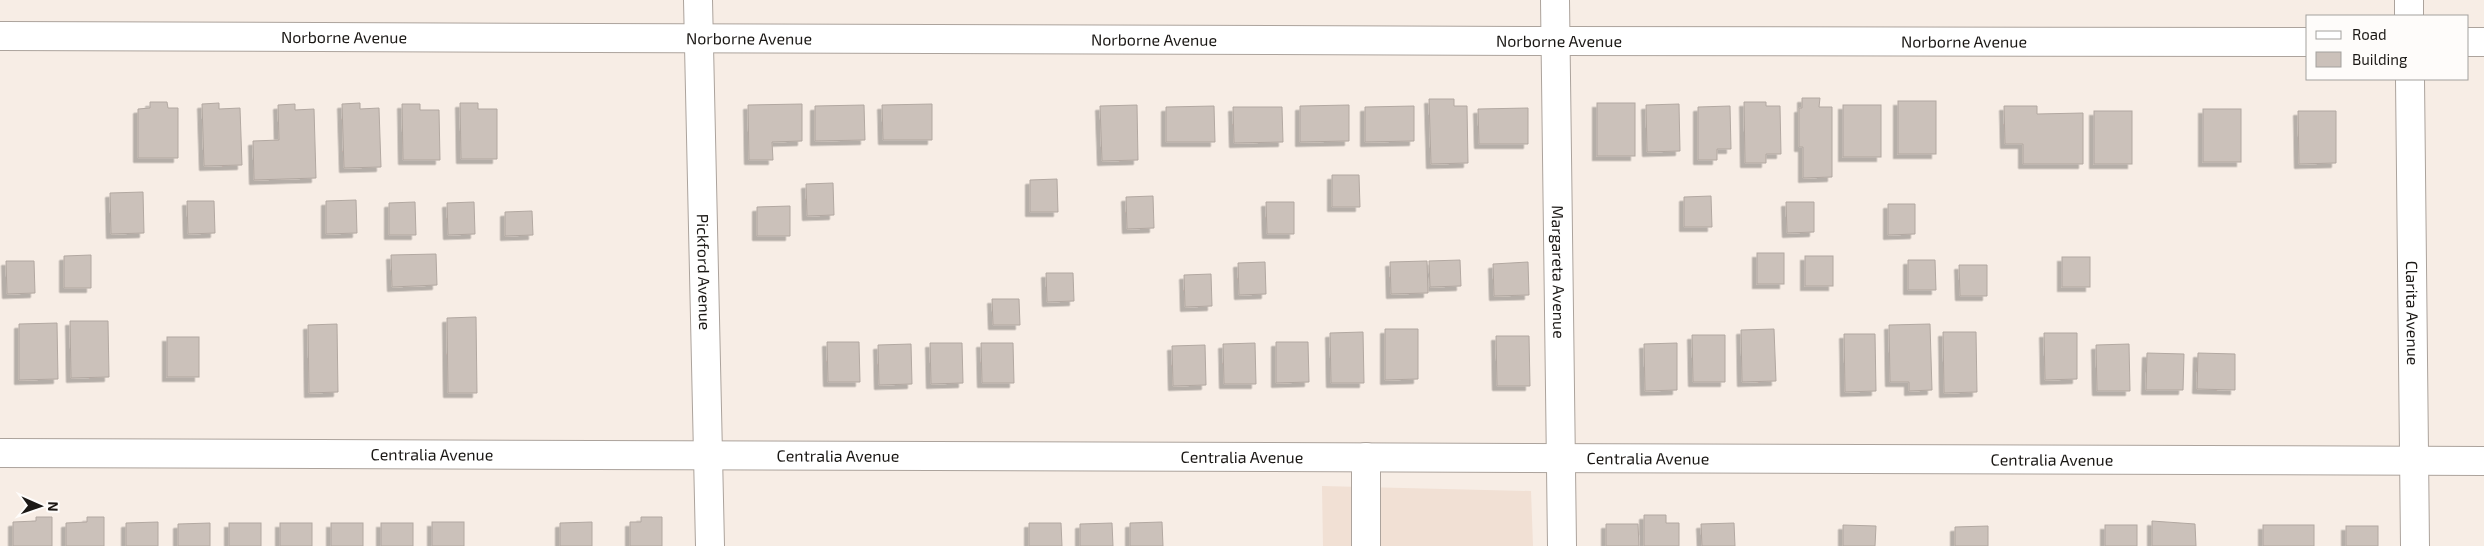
<svg xmlns="http://www.w3.org/2000/svg" width="2484" height="546" viewBox="0 0 2484 546" font-family="'Exo 2',sans-serif">
  <defs>
    <filter id="shadow"><feDropShadow dx="-4.5" dy="4.5" stdDeviation="0" flood-color="#0004"/></filter>
  </defs>
  <rect width="100%" height="100%" fill="#f7ede5"/>
  <path fill="#f1e0d4" d="M1322,486L1531,491L1533,546H1323Z"/>
  <g fill="#cbc1ba" stroke="#b2a8a1" filter="url(#shadow)">
    <path d="M1802,98H1820L1819,107H1832V177L1803,178V147H1799V108H1802Z"/>
    <path d="M1429,99H1454V106H1467L1468,163L1431,164Z"/>
    <rect x="1898" y="101" width="38" height="53"/>
    <path d="M150,102H167L168,108H178V158H138V109L150,108Z"/>
    <path d="M1744,102H1766V106H1780L1781,154H1766V163H1745Z"/>
    <path d="M219,103V109L240,108L242,165L204,166L202,104Z"/>
    <path d="M360,103V109L379,108L381,167L344,168L342,104Z"/>
    <path d="M460,103H478V109H497V159H461Z"/>
    <rect x="1597" y="103" width="38" height="53"/>
    <path d="M295,104V110L314,109L316,178L254,180L253,141L279,140L278,105Z"/>
    <path d="M402,104H420V110H439L440,160H403Z"/>
    <path d="M802,104V141L772,142L773,160H749L748,105Z"/>
    <path d="M932,104V140H883L882,105Z"/>
    <path d="M1679,104L1680,151L1647,152L1646,105Z"/>
    <path d="M864,105L865,140L815,141V106Z"/>
    <path d="M1137,105L1138,160L1102,161L1100,106Z"/>
    <path d="M1349,105V141L1300,142V106Z"/>
    <rect x="1843" y="105" width="38" height="52"/>
    <path d="M1214,106L1215,142H1166V107Z"/>
    <path d="M1414,106V141L1365,142V107Z"/>
    <path d="M1730,106L1731,149H1717V160H1698V107Z"/>
    <path d="M2004,106H2037V114L2083,113V164H2023V144H2005Z"/>
    <path d="M1233,107H1282L1283,142L1234,143Z"/>
    <path d="M1528,108V144H1479L1478,109Z"/>
    <rect x="2203" y="109" width="38" height="53"/>
    <rect x="2094" y="111" width="38" height="53"/>
    <path d="M2298,111H2336V163L2299,164Z"/>
    <path d="M1332,175H1359L1360,207H1332Z"/>
    <path d="M1057,179L1058,212H1030V180Z"/>
    <path d="M833,183L834,215L807,216L806,184Z"/>
    <path d="M143,192L144,233L111,234L110,193Z"/>
    <path d="M1153,196L1154,228L1127,229L1126,197Z"/>
    <path d="M1711,196L1712,227H1684V197Z"/>
    <path d="M356,200L357,233L326,234V201Z"/>
    <path d="M187,201H214L215,233L188,234Z"/>
    <path d="M415,202L416,235H389V203Z"/>
    <path d="M474,202L475,234L448,235L447,203Z"/>
    <path d="M1266,202H1294V234H1267Z"/>
    <path d="M1786,202H1814V232L1787,233Z"/>
    <path d="M1888,204H1915V234L1888,235Z"/>
    <path d="M790,206V236H757V207Z"/>
    <path d="M532,211L533,235L505,236V212Z"/>
    <rect x="1757" y="253" width="27" height="31"/>
    <path d="M436,254L437,285L392,287L391,255Z"/>
    <path d="M91,255V288H64V256Z"/>
    <rect x="1805" y="256" width="28" height="30"/>
    <rect x="2062" y="257" width="28" height="30"/>
    <path d="M1460,260L1461,286L1430,287L1429,261Z"/>
    <path d="M1908,260H1935L1936,290H1908Z"/>
    <path d="M6,261H34L35,293L7,294Z"/>
    <path d="M1427,261L1428,293L1391,294L1390,262Z"/>
    <path d="M1265,262L1266,294L1239,295L1238,263Z"/>
    <path d="M1528,262L1529,295L1494,296L1493,264Z"/>
    <path d="M1959,265H1987V296H1960Z"/>
    <path d="M1046,273H1073L1074,301L1047,302Z"/>
    <path d="M1211,274L1212,306L1185,307L1184,275Z"/>
    <path d="M992,299H1019L1020,325H993Z"/>
    <path d="M476,317L477,393H448L447,318Z"/>
    <path d="M70,321H108L109,377L71,378Z"/>
    <path d="M57,323L58,379L19,380V324Z"/>
    <path d="M337,324L338,392L309,393L308,325Z"/>
    <path d="M1930,324L1932,390L1909,391V382H1890L1889,325Z"/>
    <path d="M1385,329H1418V379L1385,380Z"/>
    <path d="M1774,329L1776,381L1742,382L1741,330Z"/>
    <path d="M1363,332L1364,383H1331L1330,333Z"/>
    <path d="M1943,332H1976L1977,392L1944,393Z"/>
    <path d="M2044,333H2077V379L2045,380Z"/>
    <path d="M1844,334H1875L1876,391L1845,392Z"/>
    <path d="M1692,335H1725V382H1693Z"/>
    <path d="M1496,336H1529L1530,386H1497Z"/>
    <rect x="167" y="337" width="32" height="40"/>
    <path d="M827,342H859L860,382H828Z"/>
    <path d="M1276,342H1308L1309,382L1276,383Z"/>
    <path d="M930,343H962L963,383L931,384Z"/>
    <path d="M981,343H1013L1014,383H982Z"/>
    <path d="M1255,343L1256,384H1224L1223,344Z"/>
    <path d="M1677,343V390L1645,391L1644,344Z"/>
    <path d="M911,344L912,384L879,385L878,345Z"/>
    <path d="M2129,344L2130,391H2097L2096,345Z"/>
    <path d="M1205,345L1206,385L1173,386L1172,346Z"/>
    <path d="M2147,353L2184,354L2183,390H2146Z"/>
    <path d="M2198,353L2235,354V390L2197,389Z"/>
    <path d="M1644,515H1666V523H1679V546H1644Z"/>
    <path d="M36,517H52V546H13V522L36,521Z"/>
    <path d="M87,517H104V546H66V523L87,522Z"/>
    <path d="M641,517H662V546H630V522H641Z"/>
    <path d="M2152,521L2195,524L2196,546H2152Z"/>
    <path d="M158,522V546H126V523Z"/>
    <rect x="432" y="522" width="32" height="24"/>
    <path d="M592,522V546H560V523Z"/>
    <path d="M1162,522L1163,546H1130V523Z"/>
    <path d="M210,523V546H178V524Z"/>
    <rect x="229" y="523" width="32" height="23"/>
    <rect x="280" y="523" width="32" height="23"/>
    <rect x="331" y="523" width="32" height="23"/>
    <rect x="381" y="523" width="32" height="23"/>
    <path d="M1029,523H1061L1062,546H1029Z"/>
    <path d="M1112,523L1113,546H1080V524Z"/>
    <path d="M1734,523L1735,546H1702L1701,524Z"/>
    <path d="M1606,524H1638L1639,546H1606Z"/>
    <path d="M1843,525L1876,526L1875,546H1843Z"/>
    <rect x="2105" y="525" width="32" height="21"/>
    <rect x="2263" y="525" width="51" height="21"/>
    <path d="M1988,526V546H1955V527Z"/>
    <rect x="2346" y="526" width="32" height="20"/>
  </g>
  <g fill="none" stroke-linecap="round" stroke-linejoin="round">
    <g stroke="#aca39c" stroke-width="30">
      <g id="minor">
        <path id="s1" d="M698,0L710,546"/>
        <path id="s2" d="M1555,0L1562,546"/>
        <path d="M2409,0V16"/>
        <path id="s3" d="M0,36L1555,41L2308,42"/>
        <path d="M2468,42H2484"/>
        <path id="s4" d="M2410,79L2415,546"/>
        <path id="s5" d="M0,453L2484,461"/>
        <path d="M1366,457V546"/>
      </g>
    </g>
    <use href="#minor" stroke="#fff" stroke-width="28"/>
  </g>
  <g text-anchor="middle" stroke-width="4" stroke-linejoin="round" paint-order="stroke">
    <g font-size="16" fill="#1b1815" stroke="#fefcfa">
      <text dy="6" stroke="none"><textPath href="#s3" startOffset="344">Norborne Avenue</textPath></text>
      <text dy="6" stroke="none"><textPath href="#s3" startOffset="749">Norborne Avenue</textPath></text>
      <text dy="6" stroke="none"><textPath href="#s3" startOffset="1154">Norborne Avenue</textPath></text>
      <text dy="6" stroke="none"><textPath href="#s3" startOffset="1559">Norborne Avenue</textPath></text>
      <text dy="6" stroke="none"><textPath href="#s3" startOffset="1964">Norborne Avenue</textPath></text>
      <text dy="6" stroke="none"><textPath href="#s1" startOffset="272">Pickford Avenue</textPath></text>
      <text dy="6" stroke="none"><textPath href="#s2" startOffset="272">Margareta Avenue</textPath></text>
      <text dy="6" stroke="none"><textPath href="#s4" startOffset="234">Clarita Avenue</textPath></text>
      <text dy="6" stroke="none"><textPath href="#s5" startOffset="432">Centralia Avenue</textPath></text>
      <text dy="6" stroke="none"><textPath href="#s5" startOffset="838">Centralia Avenue</textPath></text>
      <text dy="6" stroke="none"><textPath href="#s5" startOffset="1242">Centralia Avenue</textPath></text>
      <text dy="6" stroke="none"><textPath href="#s5" startOffset="1648">Centralia Avenue</textPath></text>
      <text dy="6" stroke="none"><textPath href="#s5" startOffset="2052">Centralia Avenue</textPath></text>
    </g>
  </g>
  <rect x="2306" y="15" width="162" height="65" fill="#fefcfa" stroke="#a3a19e"/>
  <rect x="2316" y="31" width="25" height="8" fill="#ffffff" stroke="#a3a19e"/>
  <text x="2352" y="40" font-size="15" fill="#1b1815">Road</text>
  <rect x="2316" y="52" width="25" height="15" fill="#cbc1ba" stroke="#a3a19e"/>
  <text x="2352" y="65" font-size="15" fill="#1b1815">Building</text>
  <g transform="translate(40 506) rotate(92)" stroke="#fefcfa" stroke-width="4" paint-order="stroke">
  <path d="M0-4L9 19L0 12L-9 19Z" fill="#1b1815"/>
  <text y="-8" font-size="14" font-weight="bold" text-anchor="middle" fill="#1b1815">N</text>
  </g>
</svg>
